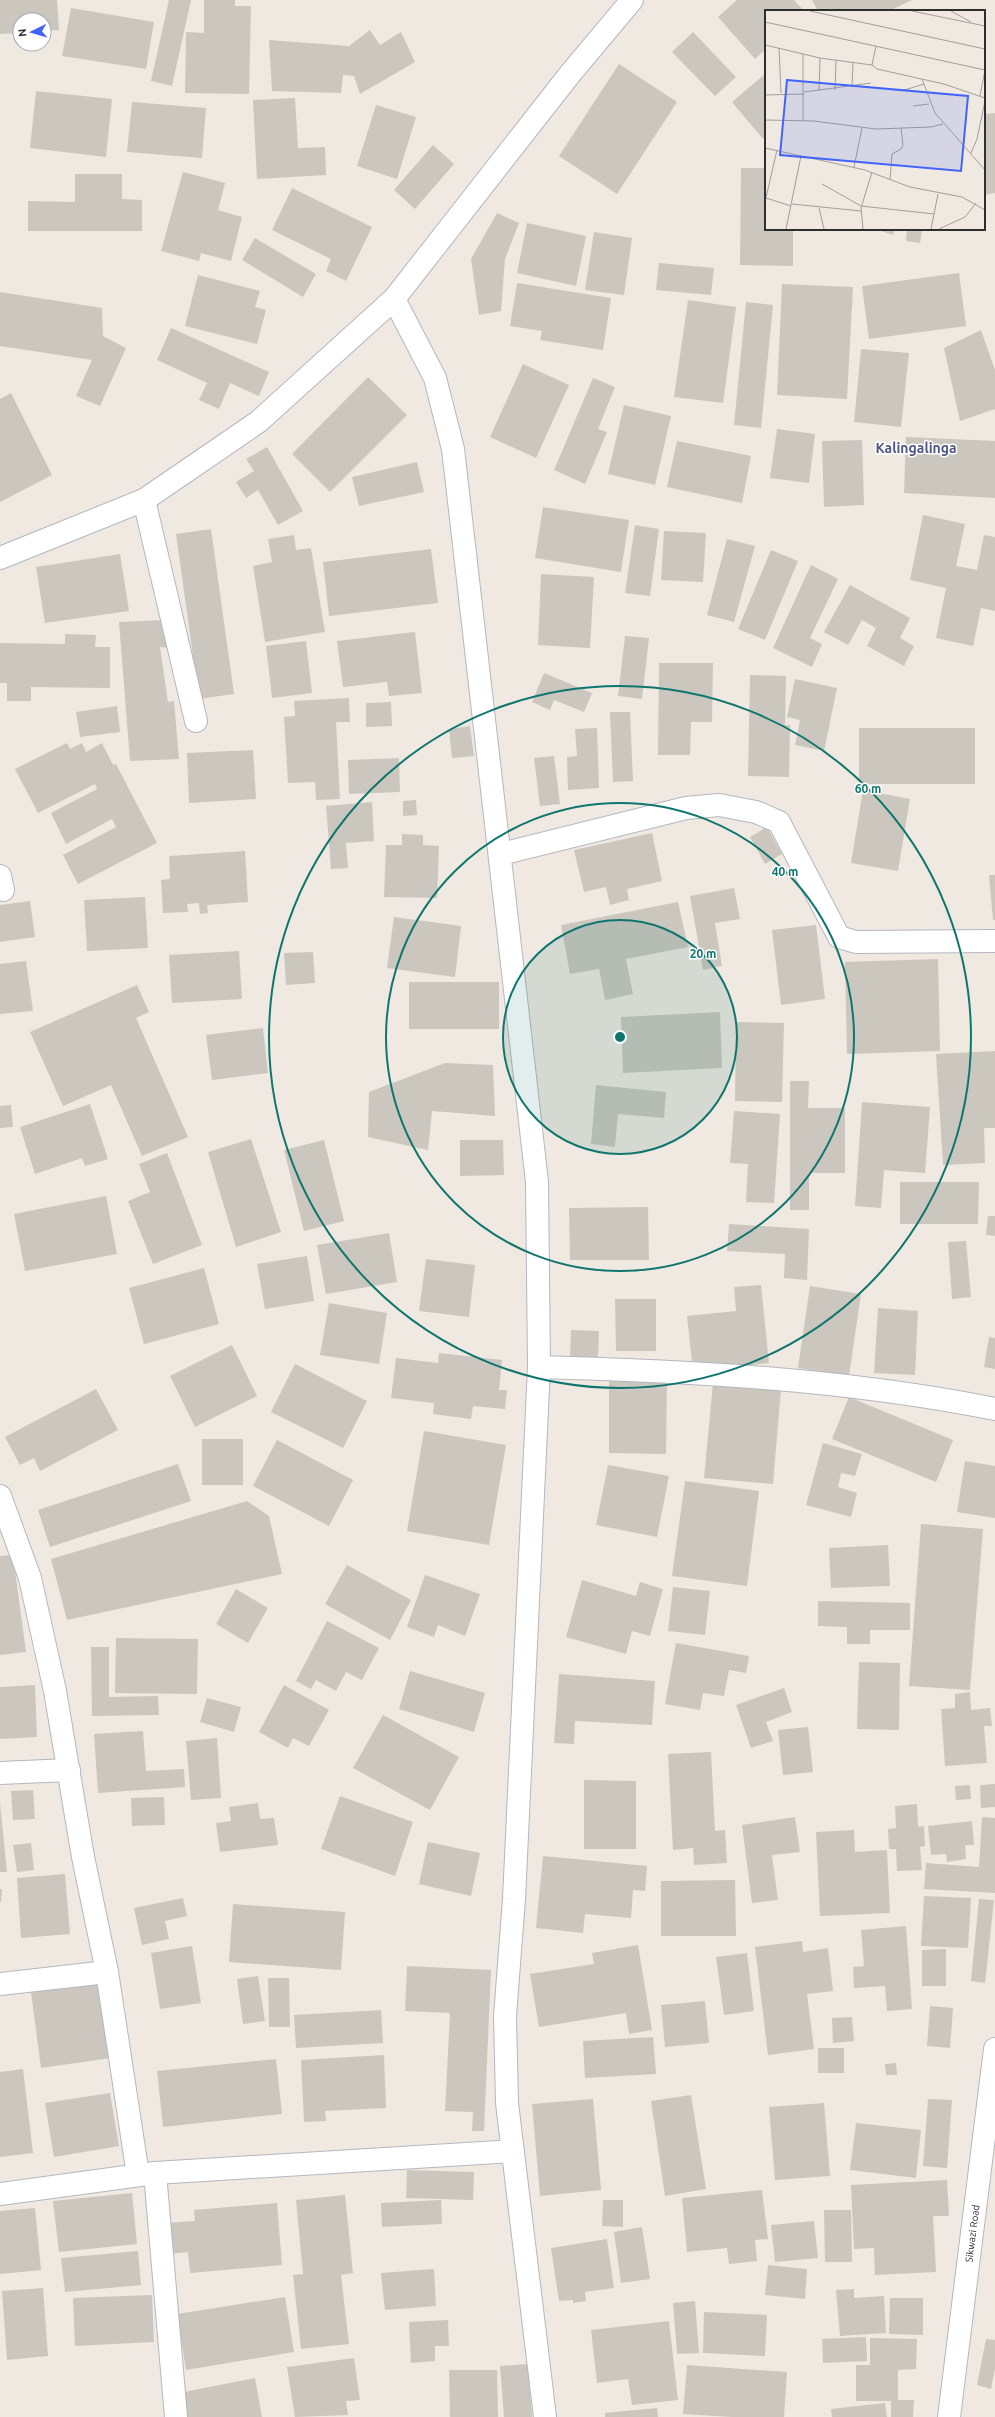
<svg xmlns="http://www.w3.org/2000/svg" width="995" height="2417" viewBox="0 0 995 2417" font-family="Ubuntu,sans-serif">
  <rect width="100%" height="100%" fill="#efe9e1"/>
  <g fill="#cbc7bf">
    <path d="M0,0H57L59,30L44,31V20H20V33L0,34Z"/>
    <path d="M169,0H191L172,86L151,81Z"/>
    <path d="M204,0H235V6H251L249,94L185,93L186,32L204,33Z"/>
    <path d="M737,0H794L804,11H766V49L755,59L718,17Z"/>
    <path d="M812,0H912L889,11H818Z"/>
    <path d="M71,8L154,22L146,69L62,56Z"/>
    <path d="M370,30L380,45L401,32L415,62L360,94L354,76L343,75L341,93L272,91L269,40L349,46Z"/>
    <path d="M693,32L736,77L715,96L672,52Z"/>
    <path d="M619,64L677,102L617,194L559,156Z"/>
    <path d="M766,73V137L763,139L732,102Z"/>
    <path d="M36,91L112,99L106,157L30,148Z"/>
    <path d="M295,98L298,148L325,147L326,175L257,179L253,100Z"/>
    <path d="M132,102L206,108L202,158L127,152Z"/>
    <path d="M376,105L416,117L397,179L357,166Z"/>
    <path d="M995,113V193L984,195V114Z"/>
    <path d="M433,145L454,164L415,209L394,190Z"/>
    <path d="M741,168H766V229H793V266L740,265Z"/>
    <path d="M183,172L225,183L218,210L242,217L231,261L201,253L199,261L161,251Z"/>
    <path d="M75,174H122V199L142,200V231H28V201L75,202Z"/>
    <path d="M292,188L372,227L346,281L326,271L331,259L272,230Z"/>
    <path d="M497,213L519,223L505,259L501,311L479,315L471,259Z"/>
    <path d="M527,223L586,236L576,286L517,273Z"/>
    <path d="M875,229H895L893,235Z"/>
    <path d="M907,229H922L920,243L906,241Z"/>
    <path d="M594,232L632,238L624,295L585,290Z"/>
    <path d="M255,238L316,274L303,297L242,260Z"/>
    <path d="M659,263L714,268L711,295L656,290Z"/>
    <path d="M959,273L966,326L869,339L862,286Z"/>
    <path d="M198,275L260,291L255,307L266,310L257,344L185,326Z"/>
    <path d="M517,283L611,298L603,350L540,340L542,331L510,326Z"/>
    <path d="M782,284L853,287L847,399L777,395Z"/>
    <path d="M0,292L102,308L103,336L126,348L100,406L76,396L92,360L0,346Z"/>
    <path d="M688,300L736,307L723,403L674,397Z"/>
    <path d="M746,302L773,305L761,428L734,425Z"/>
    <path d="M171,328L269,372L259,396L230,383L219,409L199,400L207,383L157,360Z"/>
    <path d="M981,330L995,370V409L960,421L944,348Z"/>
    <path d="M861,349L909,353L901,427L854,422Z"/>
    <path d="M523,364L569,385L536,458L490,437Z"/>
    <path d="M368,377L407,415L330,492L292,454Z"/>
    <path d="M593,378L615,387L598,429L607,432L585,484L554,470Z"/>
    <path d="M11,393L52,475L0,502V399Z"/>
    <path d="M624,405L671,416L655,485L608,474Z"/>
    <path d="M777,429L815,434L809,483L770,478Z"/>
    <path d="M906,437L995,441V498L904,493Z"/>
    <path d="M862,440L864,505L824,507L822,441Z"/>
    <path d="M677,441L751,456L742,503L667,487Z"/>
    <path d="M267,447L303,511L278,525L258,490L246,498L236,482L254,471L246,459Z"/>
    <path d="M417,462L424,492L359,506L352,477Z"/>
    <path d="M543,507L629,520L621,572L535,558Z"/>
    <path d="M923,515L965,524L956,566L977,570L984,535L995,537V611L981,608L973,646L936,638L946,588L910,580Z"/>
    <path d="M635,525L659,529L650,596L625,593Z"/>
    <path d="M211,529L234,694L199,699L176,534Z"/>
    <path d="M664,531L706,533L703,582L661,580Z"/>
    <path d="M294,535L296,550L311,548L325,632L265,642L253,566L272,562L268,539Z"/>
    <path d="M727,539L755,546L734,622L707,615Z"/>
    <path d="M431,549L438,603L329,616L323,562Z"/>
    <path d="M771,550L798,561L765,640L738,629Z"/>
    <path d="M120,554L129,611L45,623L36,567Z"/>
    <path d="M811,565L838,579L810,638L822,644L812,667L773,648Z"/>
    <path d="M541,574L594,577L590,648L538,645Z"/>
    <path d="M850,585L910,618L900,638L914,646L904,666L867,646L876,628L862,620L848,645L824,632Z"/>
    <path d="M165,620L170,648L160,647L168,702L174,701L179,759L130,761L119,622Z"/>
    <path d="M415,632L422,693L389,696L387,682L343,687L337,641Z"/>
    <path d="M65,634L96,635L95,647H110V688L31,687V701H7V683H0V643L65,644Z"/>
    <path d="M625,636L649,638L642,699L618,696Z"/>
    <path d="M306,641L312,693L272,698L266,646Z"/>
    <path d="M659,663H713L712,722H691L690,755H658Z"/>
    <path d="M544,673L592,693L584,712L554,700L550,710L532,702Z"/>
    <path d="M750,675L786,676L785,725H790L789,777L748,776Z"/>
    <path d="M795,679L837,688L824,751L795,745L800,720L787,717Z"/>
    <path d="M349,698L350,722H336L340,799L316,800L315,782L288,783L284,717L295,716L294,701Z"/>
    <path d="M391,702L392,726L366,727V703Z"/>
    <path d="M117,706L120,732L80,737L76,712Z"/>
    <path d="M610,712H630L633,781L613,782Z"/>
    <path d="M470,726L474,756L452,758L449,729Z"/>
    <path d="M597,728L599,788L568,790L567,757L577,756L575,729Z"/>
    <rect x="859" y="728" width="116" height="56"/>
    <path d="M67,743L70,749L82,743L86,752L102,743L113,765L116,764L157,843L78,884L63,855L116,827L112,819L66,844L51,813L97,789L95,784L38,813L15,769Z"/>
    <path d="M253,750L256,799L189,803L187,753Z"/>
    <path d="M554,756L560,804L540,806L534,758Z"/>
    <path d="M399,758L400,792L349,794L348,760Z"/>
    <path d="M863,790L910,799L898,871L851,863Z"/>
    <path d="M416,800L417,815L403,816V801Z"/>
    <path d="M372,802L374,841L346,843L348,868L331,869L326,806Z"/>
    <path d="M767,827L782,854L765,864L750,837Z"/>
    <path d="M652,833L662,881L627,889L629,900L610,905L606,887L584,892L574,850Z"/>
    <path d="M402,834L423,835V845L439,846L437,898L384,897L386,845H402Z"/>
    <path d="M245,851L248,902L207,905L208,913L200,914L199,903L187,904L188,912L163,913L161,880L170,879L169,856Z"/>
    <path d="M989,875H995V920H993Z"/>
    <path d="M734,888L740,919L715,923L722,966L703,970L690,896Z"/>
    <path d="M145,897L148,948L87,951L84,900Z"/>
    <path d="M30,901L35,937L0,942V905Z"/>
    <path d="M678,902L688,947L626,959L633,994L605,1000L599,969L570,974L561,925Z"/>
    <path d="M394,917L461,926L455,977L387,968Z"/>
    <path d="M816,925L825,999L781,1005L772,930Z"/>
    <path d="M239,951L242,999L172,1003L169,955Z"/>
    <path d="M313,952L315,983L286,985L284,953Z"/>
    <path d="M938,959L940,1051L847,1054L845,962Z"/>
    <path d="M26,961L33,1011L0,1014V964Z"/>
    <rect x="409" y="982" width="90" height="47"/>
    <path d="M137,985L149,1012L136,1018L188,1137L142,1156L111,1085L63,1106L30,1032Z"/>
    <path d="M720,1012L722,1068L623,1073L621,1017Z"/>
    <path d="M736,1022L784,1023L782,1102L735,1101Z"/>
    <path d="M263,1028L268,1073L212,1080L206,1035Z"/>
    <path d="M995,1051V1128H984L985,1163L943,1165L936,1054Z"/>
    <path d="M445,1063L493,1065L495,1116L432,1111L428,1150L368,1137L369,1092Z"/>
    <path d="M790,1081H809L808,1108H845V1173H809V1210H790Z"/>
    <path d="M596,1085L666,1092L664,1118L618,1114L615,1147L591,1144Z"/>
    <path d="M862,1102L930,1107L925,1173L884,1170L881,1208L855,1206Z"/>
    <path d="M90,1104L108,1159L85,1166L82,1158L35,1174L20,1127Z"/>
    <path d="M11,1105L13,1127L0,1128V1106Z"/>
    <path d="M734,1111L780,1114L774,1203L746,1202L748,1164L730,1163Z"/>
    <path d="M251,1139L281,1232L236,1247L208,1152Z"/>
    <path d="M324,1140L344,1221L304,1231L284,1150Z"/>
    <path d="M460,1140H503L504,1175L460,1176Z"/>
    <path d="M167,1153L202,1245L153,1264L128,1201L150,1192L139,1164Z"/>
    <path d="M900,1182H979L978,1224H900Z"/>
    <path d="M106,1196L117,1254L25,1271L14,1214Z"/>
    <path d="M648,1207L649,1260H570L569,1208Z"/>
    <path d="M988,1216H995V1236L986,1235Z"/>
    <path d="M729,1224L809,1229L807,1280L784,1278L785,1254L727,1251Z"/>
    <path d="M389,1233L397,1282L326,1294L317,1245Z"/>
    <path d="M966,1241L971,1297L952,1299L948,1242Z"/>
    <path d="M307,1256L314,1301L265,1309L257,1264Z"/>
    <path d="M426,1259L475,1265L469,1317L419,1311Z"/>
    <path d="M204,1268L219,1324L144,1344L129,1288Z"/>
    <path d="M761,1285L769,1363L693,1371L687,1316L736,1311L734,1287Z"/>
    <path d="M810,1286L861,1294L849,1376L798,1368Z"/>
    <path d="M615,1299H656V1351H616Z"/>
    <path d="M329,1303L387,1313L379,1364L320,1355Z"/>
    <path d="M878,1308L918,1311L915,1375L874,1373Z"/>
    <path d="M571,1330L599,1331L598,1359L570,1358Z"/>
    <path d="M989,1337L995,1338V1369L984,1367Z"/>
    <path d="M232,1345L257,1396L195,1427L170,1376Z"/>
    <path d="M439,1353L502,1360L499,1390H507L505,1409L473,1406L471,1419L433,1414L434,1403L391,1398L396,1358L438,1363Z"/>
    <path d="M295,1364L367,1401L343,1448L271,1412Z"/>
    <path d="M609,1377L667,1378L666,1454L609,1453Z"/>
    <path d="M713,1383L781,1389L773,1484L704,1478Z"/>
    <path d="M96,1389L118,1430L40,1471L34,1458L20,1465L5,1437Z"/>
    <path d="M849,1397L953,1440L936,1482L832,1439Z"/>
    <path d="M424,1431L506,1445L489,1545L407,1531Z"/>
    <rect x="202" y="1439" width="41" height="46"/>
    <path d="M277,1440L353,1480L329,1526L253,1486Z"/>
    <path d="M823,1443L862,1454L855,1476L841,1473L838,1487L857,1493L851,1517L806,1505Z"/>
    <path d="M965,1461L995,1466V1518L957,1512Z"/>
    <path d="M178,1464L191,1501L50,1547L38,1510Z"/>
    <path d="M608,1465L669,1476L657,1537L596,1525Z"/>
    <path d="M685,1481L759,1491L747,1586L672,1576Z"/>
    <path d="M247,1501L269,1516L282,1574L67,1620L51,1559Z"/>
    <path d="M921,1524L983,1529L970,1690L909,1686Z"/>
    <path d="M888,1545L890,1586L831,1588L829,1548Z"/>
    <path d="M13,1555L26,1652L0,1655V1556Z"/>
    <path d="M347,1565L411,1600L390,1640L325,1604Z"/>
    <path d="M425,1575L480,1594L465,1636L438,1625L434,1637L407,1627Z"/>
    <path d="M582,1580L636,1596L640,1582L663,1589L650,1636L632,1631L626,1654L566,1637Z"/>
    <path d="M673,1587L710,1591L705,1635L668,1631Z"/>
    <path d="M236,1589L268,1608L248,1643L216,1624Z"/>
    <path d="M818,1601L910,1603V1630H870V1644H847V1627L818,1626Z"/>
    <path d="M327,1621L379,1648L362,1680L346,1672L336,1691L316,1680L311,1689L296,1681Z"/>
    <path d="M116,1638L198,1639L197,1694L115,1693Z"/>
    <path d="M676,1643L749,1656L746,1673L729,1670L724,1696L703,1693L700,1710L665,1704Z"/>
    <path d="M91,1647H109V1697L158,1696L159,1715L92,1716Z"/>
    <path d="M859,1662L900,1663L899,1730L857,1729Z"/>
    <path d="M410,1671L485,1693L474,1732L399,1709Z"/>
    <path d="M559,1674L655,1681L652,1725L575,1721L574,1744L554,1743Z"/>
    <path d="M35,1685L37,1737L0,1739V1687Z"/>
    <path d="M284,1685L329,1710L309,1746L293,1738L288,1748L259,1732Z"/>
    <path d="M784,1688L792,1712L766,1722L773,1741L751,1748L736,1705Z"/>
    <path d="M970,1692L971,1710L990,1708L992,1726H984L987,1763L945,1766L941,1709L955,1708V1694Z"/>
    <path d="M207,1698L241,1707L234,1732L200,1722Z"/>
    <path d="M383,1715L459,1757L430,1810L353,1768Z"/>
    <path d="M808,1727L813,1772L783,1775L778,1730Z"/>
    <path d="M143,1731L146,1771L184,1769L185,1787L98,1793L94,1734Z"/>
    <path d="M217,1738L221,1798L191,1800L186,1741Z"/>
    <path d="M711,1752L715,1831L725,1830L727,1863L694,1865L693,1848L673,1850L668,1754Z"/>
    <path d="M584,1780L636,1781V1849H584Z"/>
    <path d="M995,1784V1807L981,1808L980,1785Z"/>
    <path d="M970,1785L971,1799L956,1800L955,1786Z"/>
    <path d="M33,1790L35,1819L13,1820L11,1791Z"/>
    <path d="M340,1796L413,1822L395,1876L321,1849Z"/>
    <path d="M164,1797L165,1825L132,1826L131,1798Z"/>
    <path d="M0,1803L7,1872H0Z"/>
    <path d="M258,1803L260,1819L274,1818L278,1845L220,1852L216,1823L231,1821L229,1807Z"/>
    <path d="M917,1804L918,1827L924,1826L925,1846L920,1847L922,1870L897,1871L896,1849H889L888,1829L896,1828L895,1806Z"/>
    <path d="M795,1817L800,1852L772,1855L778,1900L752,1903L742,1825Z"/>
    <path d="M982,1817L995,1818V1893L924,1889L926,1863L979,1867Z"/>
    <path d="M972,1821L974,1845H965L966,1859L947,1862L946,1854L931,1855L928,1826Z"/>
    <path d="M854,1830L855,1852L887,1850L890,1913L820,1916L816,1832Z"/>
    <path d="M428,1842L480,1853L471,1896L419,1884Z"/>
    <path d="M31,1843L34,1870L17,1872L13,1845Z"/>
    <path d="M543,1856L647,1866L645,1891L633,1890L631,1918L585,1914L583,1933L536,1928Z"/>
    <path d="M65,1874L70,1934L21,1938L17,1878Z"/>
    <path d="M735,1880L736,1936H661V1881Z"/>
    <path d="M0,1889H2L1,1902H0Z"/>
    <path d="M924,1896L971,1898L968,1948L921,1946Z"/>
    <path d="M183,1898L187,1916L165,1921L169,1939L142,1945L134,1908Z"/>
    <path d="M979,1899L994,1900L985,1983L971,1981Z"/>
    <path d="M233,1904L345,1912L341,1970L229,1962Z"/>
    <path d="M906,1926L912,2009L887,2011L885,1986L854,1988L853,1967L864,1966L861,1930Z"/>
    <path d="M802,1941L803,1952L828,1948L833,1991L807,1994L814,2049L768,2055L755,1947Z"/>
    <path d="M638,1945L652,2030L629,2034L626,2013L539,2027L530,1974L594,1964L592,1953Z"/>
    <path d="M192,1946L201,2003L160,2009L151,1953Z"/>
    <path d="M946,1949V1986H922V1950Z"/>
    <path d="M747,1953L754,2011L724,2015L716,1957Z"/>
    <path d="M407,1966L491,1970L484,2131H472L473,2112L445,2111L450,2013L405,2011Z"/>
    <path d="M258,1976L265,2021L243,2024L237,1979Z"/>
    <path d="M268,1978H289L290,2027H269Z"/>
    <path d="M100,1982L111,2058L41,2068L31,1992Z"/>
    <path d="M705,2001L709,2043L665,2047L661,2005Z"/>
    <path d="M930,2006L953,2008L950,2048L927,2046Z"/>
    <path d="M381,2010L383,2043L296,2048L294,2015Z"/>
    <path d="M852,2017L854,2041L833,2043L832,2018Z"/>
    <path d="M653,2037L656,2074L585,2078L583,2041Z"/>
    <rect x="818" y="2048" width="26" height="25"/>
    <path d="M384,2055L386,2108L325,2111L326,2121L304,2122L301,2060Z"/>
    <path d="M276,2059L282,2114L163,2127L157,2071Z"/>
    <path d="M896,2063L897,2075H886L885,2064Z"/>
    <path d="M23,2069L33,2153L0,2157V2072Z"/>
    <path d="M110,2093L119,2146L54,2157L45,2103Z"/>
    <path d="M691,2095L706,2189L665,2196L651,2101Z"/>
    <path d="M593,2099L601,2190L540,2196L532,2104Z"/>
    <path d="M928,2099L952,2100L947,2168L923,2166Z"/>
    <path d="M824,2103L830,2176L775,2180L769,2107Z"/>
    <path d="M856,2123L921,2130L916,2178L850,2170Z"/>
    <path d="M407,2170L474,2172L473,2200L406,2198Z"/>
    <path d="M947,2180L949,2216H933L936,2272L875,2275L874,2248L854,2249L851,2185Z"/>
    <path d="M762,2190L768,2239L755,2240L757,2261L729,2264L727,2248L687,2252L682,2198Z"/>
    <path d="M132,2193L137,2244L59,2252L53,2201Z"/>
    <path d="M345,2195L353,2273L341,2275L349,2344L301,2349L293,2275L303,2274L296,2200Z"/>
    <path d="M441,2200L442,2224L382,2227L381,2203Z"/>
    <path d="M603,2200H623V2227L602,2226Z"/>
    <path d="M277,2203L282,2265L190,2273L188,2252L168,2254L166,2223L195,2221L194,2210Z"/>
    <path d="M35,2208L41,2270L0,2274V2211Z"/>
    <path d="M824,2210H851L852,2262H825Z"/>
    <path d="M814,2221L818,2258L775,2262L771,2225Z"/>
    <path d="M642,2227L650,2279L621,2283L614,2232Z"/>
    <path d="M607,2239L614,2288L585,2292L586,2301L573,2303V2300L559,2301L551,2248Z"/>
    <path d="M138,2251L141,2285L65,2292L61,2258Z"/>
    <path d="M768,2265L807,2269L805,2299L765,2295Z"/>
    <path d="M434,2269L436,2306L385,2310L381,2273Z"/>
    <path d="M43,2288L48,2356L7,2360L2,2291Z"/>
    <path d="M854,2289V2298L884,2296L886,2333L840,2336L836,2290Z"/>
    <path d="M152,2295L154,2342L75,2346L73,2298Z"/>
    <path d="M285,2297L294,2352L186,2370L177,2314Z"/>
    <path d="M890,2298H923V2335L889,2334Z"/>
    <path d="M695,2301L699,2353L677,2354L673,2303Z"/>
    <path d="M704,2312L767,2315L765,2356L703,2353Z"/>
    <path d="M448,2320L449,2346H435V2361L411,2363L409,2322Z"/>
    <path d="M669,2321L678,2400L632,2405L628,2379L597,2383L591,2330Z"/>
    <path d="M866,2337L867,2361L823,2363L822,2339Z"/>
    <path d="M870,2338L917,2339L916,2369L898,2370V2400H914L913,2417H891V2401H856V2365H870Z"/>
    <path d="M986,2339L995,2340V2368L991,2389L977,2385Z"/>
    <path d="M354,2358L360,2400L346,2401L348,2415L295,2417L287,2367Z"/>
    <path d="M528,2364L532,2417H504L500,2366Z"/>
    <path d="M687,2365L787,2372L784,2417H732L683,2414Z"/>
    <path d="M449,2370H497L498,2417H450Z"/>
    <path d="M255,2378L262,2417H188L184,2392Z"/>
    <path d="M885,2403L887,2417H832L831,2409Z"/>
    <path d="M657,2408L658,2417H605V2413Z"/>
  </g>
  <g fill="none" stroke-linecap="round" stroke-linejoin="round">
    <g stroke="#b4b7c1" stroke-width="24">
      <g id="street">
        <path d="M394,299L435,378L453,449L537,1182L539,1367L514,1899L505,2016L507,2103L545,2417"/>
        <path d="M144,500L196,721"/>
        <path d="M0,558L144,500L258,422L394,299L570,74L632,0"/>
        <path d="M501,854L686,808L719,805L756,812L779,822L839,937L856,942L995,941"/>
        <path d="M0,876L3,890"/>
        <path d="M539,1367C691,1371 845,1379 995,1409"/>
        <path d="M0,1496L30,1578L55,1691L83,1857L107,1972L138,2175"/>
        <path d="M0,1773L69,1770"/>
        <path d="M0,1984L107,1972"/>
        <path d="M155,2173L176,2417"/>
        <path d="M0,2194L155,2173L513,2151"/>
        <path id="s1" d="M949,2417L995,2049"/>
      </g>
    </g>
    <use href="#street" stroke="#fff" stroke-width="22"/>
  </g>
  <circle cx="620" cy="1037" r="117" fill="#0f766e" fill-opacity=".12"/>
  <g fill="none" stroke="#0f766e" stroke-width="2">
    <circle cx="620" cy="1037" r="117"/>
    <circle cx="620" cy="1037" r="234"/>
    <circle cx="620" cy="1037" r="351"/>
  </g>
  <g text-anchor="middle" stroke-width="3" stroke-linejoin="round" paint-order="stroke">
    <g font-size="10" fill="#2e2e2e" stroke="#fff">
      <text dy="4" stroke="none"><textPath href="#s1" startOffset="185">Sikwazi Road</textPath></text>
    </g>
    <g font-size="14" font-weight="bold" fill="#4d5680" stroke="#fff">
      <text x="916" y="453">Kalingalinga</text>
    </g>
  </g>
  <g transform="translate(765 10)">
    <rect width="220" height="220" fill="#efe9e1"/>
    <path fill="none" stroke="#a29e99" stroke-width="1" d="M45,1L220,39M147,1L220,16M186,1L206,12M0,12L220,60M0,35L55,48L107,55L112,59L179,74L220,88M14,38L16,83M38,44V110M107,55L111,36M157,69L170,103L220,160M87,77L88,53M70,80L71,50M54,81L55,48M136,81L159,74M39,82L106,73M0,85L39,84M215,86L220,60M148,96L164,94M0,110L49,111L111,119L166,117L178,114M0,138L100,160L145,177L197,187L220,200M206,143L212,129L220,91M89,157L97,118M125,170L127,144L136,139L138,135L136,118M57,174L96,196L169,204M1,188L26,196M0,192L12,140M27,194L96,201M54,198L59,219M21,219L36,146M98,219L96,198L107,162M166,219L173,184M174,219L200,207L211,193"/>
    <path fill="#4264fb" fill-opacity="0.15" stroke="#4264fb" stroke-width="2" d="M22,70L203,86L196,161L15,145Z"/>
    <rect width="220" height="220" fill="none" stroke="#2e2e2e" stroke-width="2"/>
  </g>
  <circle cx="620" cy="1037" r="6" fill="#0f766e" stroke="#fff" stroke-width="2"/>
  <g font-size="12" text-anchor="middle" font-weight="bold" fill="#0f766e" stroke="#fff" stroke-width="3" stroke-linejoin="round" paint-order="stroke">
    <text x="868" y="793">60 m</text>
    <text x="785" y="876">40 m</text>
    <text x="703" y="958">20 m</text>
  </g>
  <g transform="translate(32 32) rotate(265)"><circle r="19" fill="#ffffff" stroke="#ababab"/>
  <path d="M0-3L7 15L0 10L-7 15Z" fill="#4264fb"/>
  <text y="-6" font-size="11" font-weight="bold" text-anchor="middle" fill="#2e2e2e">N</text>
  </g>
</svg>
